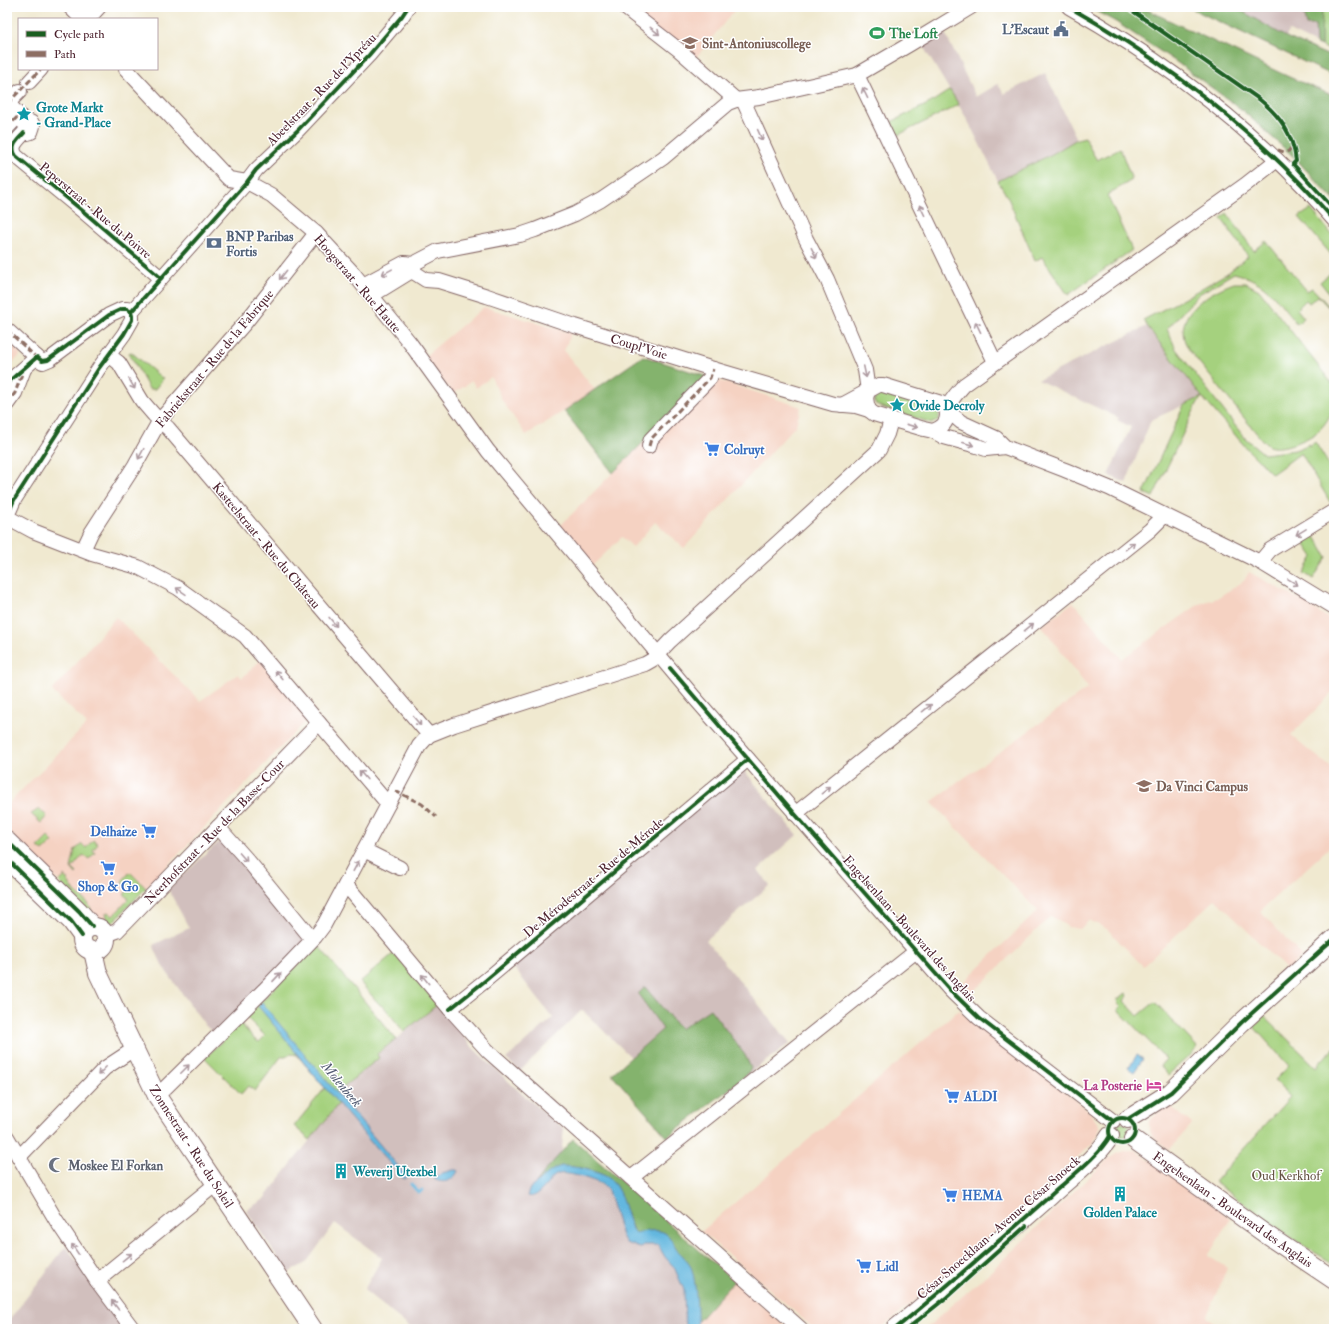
<svg xmlns="http://www.w3.org/2000/svg" width="1341" height="1336" viewBox="0 0 1341 1336" font-family="'IM FELL Double Pica',serif">
  <rect width="100%" height="100%" fill="#fff"/>
  <filter id="ink" filterUnits="userSpaceOnUse"><feTurbulence type="fractalNoise" baseFrequency=".025" numOctaves="2"/><feDisplacementMap in="SourceGraphic" scale="8" xChannelSelector="R" yChannelSelector="G"/><feConvolveMatrix kernelMatrix="1 2 1 2 8 2 1 2 1" color-interpolation-filters="sRGB"/></filter>
  <filter id="wash" filterUnits="userSpaceOnUse"><feTurbulence type="fractalNoise" baseFrequency=".012" numOctaves="4" result="noise"/><feDisplacementMap in="SourceGraphic" scale="16" xChannelSelector="R" yChannelSelector="G"/><feGaussianBlur stdDeviation="0.9" result="paint"/><feColorMatrix in="noise" values="0 0 0 0 0 0 0 0 0 0 0 0 0 0 0 0 0 1.4 0 .05"/><feComposite in="paint" operator="in"/></filter>
  <g filter="url(#wash)">
    <rect width="100%" height="100%" fill="#f0e9d0"/>
    <g fill="#f5d2c2">
      <path d="M627,7H737L694,60Z"/>
      <path d="M484,307L571,333L564,351L595,390L564,411L526,435L503,402L491,377L476,388L472,381L453,394L425,356Z"/>
      <path d="M7,337L20,354V356L7,367Z"/>
      <path d="M708,377L801,407L796,425L684,548L655,522L633,547L622,537L592,566L559,527Z"/>
      <path d="M1249,572L1302,601L1334,622V691L1291,735L1334,770V843L1260,911L1302,956L1287,970L1215,899L1143,966L1107,929L1089,920L1080,929L1068,927L1051,916L968,997L957,988L1038,911L931,802L1088,688L1042,626L1073,602L1122,659L1199,604L1217,598L1244,581Z"/>
      <path d="M116,617L200,701L238,674L242,678L261,660L307,718L305,722L110,926L94,916L7,830V805L87,724L52,691Z"/>
      <path d="M959,1010L1089,1111L1100,1127L1098,1135L1094,1142L977,1250L880,1329H814L759,1280L701,1232Z"/>
      <path d="M1168,1104L1192,1124L1169,1150L1152,1136L1149,1129V1121Z"/>
      <path d="M1127,1150H1136L1231,1218L1208,1256L1227,1268L1206,1318L1223,1329H925L990,1272L1109,1158L1119,1153Z"/>
      <path d="M734,1281L789,1329H697V1322Z"/>
    </g>
    <g fill="#d1bfbd">
      <path d="M1235,7H1302L1306,25H1315L1316,44L1289,31L1286,37Z"/>
      <path d="M943,29L976,97L998,84L1004,94L1045,73L1077,139L1054,153L998,181L967,119L921,43Z"/>
      <path d="M1147,326L1202,397L1151,420L1126,483L1108,475L1131,427L1117,420L1119,418L1038,380Z"/>
      <path d="M742,768L797,835L758,870L770,885L706,940L790,1043L746,1076L751,1068L710,1009L680,1029L638,994L663,1029L631,1057L582,1010L520,1071L506,1059L553,1018L510,963Z"/>
      <path d="M222,839L305,937V943L214,1034L205,1025L163,967L153,945L189,928L168,889Z"/>
      <path d="M438,1004L473,1048L521,1093L564,1129L559,1174L577,1176L591,1180L605,1187L608,1191L627,1243L658,1245L674,1267L684,1290L685,1329H412L364,1290L382,1258L335,1223L306,1263L288,1273L246,1210L263,1200L339,1103L332,1097L379,1057L377,1055Z"/>
      <path d="M66,1246L124,1329H7V1323Z"/>
    </g>
    <g fill="#a5d17e" stroke="#787854">
      <path d="M1322,7L1334,8V52L1321,46Z"/>
      <path d="M950,90L959,105L898,135L891,122L930,103Z"/>
      <path d="M1085,137L1092,152L1097,160L1120,148L1132,180L1107,195L1132,250L1068,295L1042,257L1035,261L1008,198L998,181L1054,153L1077,139Z"/>
      <path d="M1311,209L1334,237V258L1299,217Z"/>
      <path d="M1227,213L1254,251L1266,241L1307,291L1312,288L1327,304L1328,307L1318,296L1309,303L1306,300L1297,309L1304,318L1297,324C1277,300 1267,281 1234,273L1199,294L1167,329L1176,349L1244,437L1264,454L1295,450L1310,444V446L1315,442L1334,473V499L1330,502L1301,453L1272,474L1249,451L1202,397L1197,404L1153,497L1144,493L1184,405L1202,397C1183,371 1161,347 1143,320L1185,298L1229,272L1248,256L1221,218Z"/>
      <path d="M1334,270V300L1320,282Z"/>
      <path d="M1234,283H1246L1259,290L1334,386C1334,394 1335,403 1332,411C1329,419 1322,428 1316,433C1307,440 1280,451 1269,446C1267,445 1264,442 1262,440L1189,350C1188,347 1185,343 1184,339C1177,310 1212,291 1234,283Z"/>
      <path d="M131,352L163,379L155,389H149L129,353Z"/>
      <path d="M880,393L936,409C941,414 940,422 932,423L878,406L875,404C874,399 875,396 880,393Z"/>
      <path d="M1314,535L1327,557L1313,579L1304,573L1313,557L1303,542Z"/>
      <path d="M39,809L47,816L41,823L31,814Z"/>
      <path d="M48,837L53,842L43,851L38,847Z"/>
      <path d="M93,840L98,844L93,850L95,853L89,859L83,855L72,868L77,873L76,874L71,868L75,850L82,844L86,848Z"/>
      <path d="M130,872L146,888L112,923H108L106,913L108,912L113,916L129,899L124,894L130,889L122,881Z"/>
      <path d="M65,876L75,892L88,903L95,918L59,882Z"/>
      <path d="M317,944L396,1039L377,1054L379,1058L332,1096L339,1103L310,1140L294,1126L325,1088L297,1055L292,1054L281,1057L255,1091L248,1086L241,1094L205,1058L240,1023L254,1039L259,1042L265,1036L246,1017Z"/>
      <path d="M394,953L438,1004L404,1032L385,1008L379,1004L360,982Z"/>
      <path d="M1126,993L1128,996L1124,1001L1138,1016L1155,1002L1198,1048L1168,1075L1160,1066L1166,1059L1118,1010L1121,1007L1118,1004L1117,1000Z"/>
      <path d="M1264,1016L1316,1067L1334,1047V1264L1293,1239L1214,1182L1290,1097L1275,1080L1289,1066L1253,1026Z"/>
      <circle cx="1122" cy="1130" r="7"/>
    </g>
    <g fill="#84b36d" stroke="#67694c">
      <path d="M1088,7H1141L1289,77L1334,96V200L1295,158L1241,109L1175,61L1116,22Z"/>
      <path d="M1188,7H1235L1286,37L1334,58V76Z"/>
      <path d="M1302,7H1322L1321,46L1316,44L1315,25H1306Z"/>
      <path d="M643,356L708,377L613,473L564,411Z"/>
      <path d="M645,987L680,1029L710,1009L745,1055L751,1068L746,1076L667,1137L612,1074L663,1029L638,994Z"/>
      <path d="M573,1139L734,1281L697,1322L693,1274L690,1267L678,1251L671,1239L664,1233L658,1231L634,1233L617,1189L601,1174L575,1166L536,1184L544,1172Z"/>
    </g>
    <g fill="#63b7df" stroke="#566b85">
      <path d="M262,1003L407,1177L404,1179L368,1139L303,1062L293,1049V1048L258,1006Z"/>
      <path d="M1137,1055L1143,1059L1134,1072L1128,1068Z"/>
      <path d="M561,1166C573,1166 584,1168 595,1172C601,1174 608,1176 612,1181C623,1192 626,1218 634,1233C643,1232 657,1228 665,1233C671,1237 673,1244 677,1250C681,1256 688,1261 691,1267C696,1278 698,1317 697,1329H685L684,1290L674,1267L665,1257L658,1245H644L640,1248L626,1243L622,1236L608,1191C606,1188 604,1186 601,1184C593,1180 564,1170 556,1175C547,1181 539,1200 527,1196L530,1188C541,1181 548,1170 561,1166Z"/>
      <path d="M453,1170H457L458,1171C454,1180 444,1185 434,1179L442,1173Z"/>
    </g>
    <g fill="none" stroke-linecap="round" stroke-linejoin="round">
      <path stroke="#63b7df" stroke-width="3" d="M411,1184L419,1193L422,1190"/>
    </g>
  </g>
  <g filter="url(#ink)">
    <g fill="none" stroke-linecap="round" stroke-linejoin="round">
      <g stroke="#846665" stroke-width="16">
        <g id="minor">
          <path d="M70,7L82,19"/>
          <path d="M624,7L679,50L736,100"/>
          <path d="M1069,7C1168,63 1260,134 1334,220"/>
          <path d="M88,19L99,7"/>
          <path d="M126,69L226,176L229,179L247,182L271,195L316,233L353,273L410,343L488,451L693,696L950,990L979,1018L1113,1121"/>
          <path d="M857,75L995,362"/>
          <path d="M29,82L41,69"/>
          <path d="M743,100L806,239L827,279L865,370L868,391L866,398L867,404L869,410L874,414L924,429L933,431L944,437L977,446L986,449L1005,447"/>
          <path d="M7,102L19,115L23,122"/>
          <path d="M8,103L20,91"/>
          <path d="M23,122L28,121L32,123L33,126L31,132L28,133H24"/>
          <path d="M7,128L19,115"/>
          <path d="M24,133C18,140 9,146 16,156L84,212L161,278"/>
          <path d="M413,264L415,273L426,280L439,281L487,296L575,326L713,369L833,404L856,406L869,410"/>
          <path d="M363,285L404,263L413,264L438,251L520,235L535,230L575,214L601,200L663,158L728,103L736,100L759,97L857,75L910,44L971,7"/>
          <path d="M371,296L410,272L413,264"/>
          <path d="M131,312L247,182L256,170L298,130L369,55L402,16L408,7"/>
          <path d="M7,330L41,361L43,362L50,359L109,315L122,309H127L131,312"/>
          <path d="M107,359C112,356 115,360 119,363L142,401L154,415L168,428L429,735"/>
          <path d="M7,383L37,357"/>
          <path d="M7,404L15,393L24,369"/>
          <path d="M842,405L879,385H883L941,403L947,410L961,422L996,438L1005,447L1065,470L1109,488L1260,562L1334,607"/>
          <path d="M933,431C941,428 947,424 947,415C947,413 946,411 947,409C950,400 958,392 964,385L1245,185L1277,160"/>
          <path d="M649,446L651,439L710,378L713,369"/>
          <path d="M7,516L14,500L99,368L124,334L132,320V316L131,312"/>
          <path d="M7,517L33,531L92,554L138,567L178,588L245,636L388,804"/>
          <path d="M83,550L91,533L135,465L160,420L245,323L316,233"/>
          <path d="M1260,562L1270,550L1334,511"/>
          <path d="M795,814L1150,530L1164,516"/>
          <path d="M218,827L250,863L312,939"/>
          <path d="M364,850L400,868"/>
          <path d="M346,885L450,1009L488,1051L801,1329"/>
          <path d="M106,935L117,931L319,723"/>
          <path d="M450,1009L486,980L748,759"/>
          <path d="M157,1096L264,990L315,937L324,925L419,746L429,735L454,725L645,664L652,660L670,641L879,450L887,434L891,420"/>
          <path d="M7,1137L56,1220L97,1281L133,1329"/>
          <path d="M19,1157L105,1068L134,1049"/>
          <path d="M631,1178L915,952"/>
          <path d="M97,1281L216,1184"/>
        </g>
      </g>
      <g stroke="#846665" stroke-width="20">
        <g id="major">
          <path d="M7,841L79,911L92,926"/>
          <path d="M7,859L71,921L82,936"/>
          <circle cx="94" cy="939" r="12"/>
          <path d="M93,951L98,973L157,1096L313,1329"/>
          <path d="M1128,1119L1171,1092L1241,1023L1334,939"/>
          <path d="M1133,1139L1264,1233L1334,1280"/>
          <path d="M895,1329C948,1286 999,1241 1050,1196C1068,1179 1098,1157 1110,1136"/>
        </g>
      </g>
      <use href="#minor" stroke="#fff" stroke-width="14"/>
      <use href="#major" stroke="#fff" stroke-width="18"/>
      <g stroke="#8d6e63" stroke-width="3" stroke-dasharray="6 3" stroke-linecap="butt">
        <path d="M8,103L41,69"/>
        <path d="M7,128L19,115"/>
        <path d="M1278,150L1284,152L1289,151L1291,147V144"/>
        <path d="M7,330L39,360"/>
        <path d="M7,404L15,393L23,371"/>
        <path d="M649,446L651,439L710,378L713,369"/>
        <path d="M395,791L422,804L436,817"/>
      </g>
      <g stroke="#fff" stroke-width="6">
        <g id="cycleway">
          <path d="M1069,7C1168,63 1260,134 1334,220"/>
          <path d="M1127,7L1259,99C1280,116 1293,134 1296,161L1293,164L1334,209"/>
          <path d="M24,133C18,140 9,146 16,156L84,212L161,278"/>
          <path d="M131,312L247,182L256,170L298,130L369,55L402,16L408,7"/>
          <path d="M7,383L37,357L42,361L48,360L109,315L122,309H127L131,312"/>
          <path d="M7,516L14,500L99,368L124,334L132,320V316L131,312"/>
          <path d="M670,668L795,814L950,990L979,1018L1113,1121"/>
          <path d="M7,841L79,911L92,926"/>
          <path d="M7,859L71,921L82,936"/>
          <path d="M450,1009L486,980L748,759"/>
          <circle cx="1122" cy="1131" r="13"/>
          <path d="M1128,1119L1171,1092L1241,1023L1334,939"/>
          <path d="M895,1329C948,1286 999,1241 1050,1196C1068,1179 1098,1157 1110,1136"/>
          <path d="M907,1329L947,1297L1026,1226"/>
        </g>
      </g>
      <use href="#cycleway" stroke="#1b5e20" stroke-width="4"/>
    </g>
    <defs><path id="oneway-shaft" d="M-6 0H5M1.5-3L5.5 0L1.5 3" fill="none" stroke-width="1.6" stroke-linecap="round" stroke-linejoin="round"/></defs>
    <g stroke="#ae9aa0">
      <use href="#oneway-shaft" transform="translate(655 31) rotate(38)"/>
      <use href="#oneway-shaft" transform="translate(865 93) rotate(-116)"/>
      <use href="#oneway-shaft" transform="translate(760 135) rotate(66)"/>
      <use href="#oneway-shaft" transform="translate(922 210) rotate(-116)"/>
      <use href="#oneway-shaft" transform="translate(814 253) rotate(63)"/>
      <use href="#oneway-shaft" transform="translate(387 272) rotate(151)"/>
      <use href="#oneway-shaft" transform="translate(283 275) rotate(128)"/>
      <use href="#oneway-shaft" transform="translate(978 327) rotate(-116)"/>
      <use href="#oneway-shaft" transform="translate(865 372) rotate(78)"/>
      <use href="#oneway-shaft" transform="translate(132 384) rotate(60)"/>
      <use href="#oneway-shaft" transform="translate(912 426) rotate(16)"/>
      <use href="#oneway-shaft" transform="translate(968 444) rotate(16)"/>
      <use href="#oneway-shaft" transform="translate(141 454) rotate(118)"/>
      <use href="#oneway-shaft" transform="translate(1301 532) rotate(149)"/>
      <use href="#oneway-shaft" transform="translate(1130 546) rotate(-39)"/>
      <use href="#oneway-shaft" transform="translate(1293 582) rotate(32)"/>
      <use href="#oneway-shaft" transform="translate(181 591) rotate(-146)"/>
      <use href="#oneway-shaft" transform="translate(333 622) rotate(50)"/>
      <use href="#oneway-shaft" transform="translate(1029 627) rotate(-39)"/>
      <use href="#oneway-shaft" transform="translate(279 675) rotate(-130)"/>
      <use href="#oneway-shaft" transform="translate(927 708) rotate(-39)"/>
      <use href="#oneway-shaft" transform="translate(417 721) rotate(50)"/>
      <use href="#oneway-shaft" transform="translate(363 775) rotate(-130)"/>
      <use href="#oneway-shaft" transform="translate(826 790) rotate(-39)"/>
      <use href="#oneway-shaft" transform="translate(243 857) rotate(48)"/>
      <use href="#oneway-shaft" transform="translate(356 866) rotate(-62)"/>
      <use href="#oneway-shaft" transform="translate(277 977) rotate(-47)"/>
      <use href="#oneway-shaft" transform="translate(425 979) rotate(-129)"/>
      <use href="#oneway-shaft" transform="translate(185 1069) rotate(-45)"/>
      <use href="#oneway-shaft" transform="translate(102 1071) rotate(135)"/>
      <use href="#oneway-shaft" transform="translate(75 1249) rotate(-124)"/>
      <use href="#oneway-shaft" transform="translate(127 1257) rotate(-39)"/>
      <use href="#oneway-shaft" transform="translate(115 1305) rotate(-127)"/>
    </g>
  </g>
  <defs>
    <g id="civic-bare" transform="scale(1.2)"><path d="M-.6-6.5H3V-4.5H.6V-3L4-1V1h2V6H-6V1h2V-1L-.6-3ZM-1.2 2.5V6h2.4V2.5Z" fill="#5c6f8a" stroke="#fff" stroke-width="2.5" paint-order="stroke"/></g>
    <g id="stadium-bare" transform="scale(1.2)"><path d="M0-5a6.5 5 0 1 0 0 10a6.5 5 0 1 0 0-10ZM-3.5-1.8h7v3.6h-7Z" fill="#2e9e5b" stroke="#fff" stroke-width="2.5" paint-order="stroke"/></g>
    <g id="school-bare" transform="scale(1.2)"><path d="M0-5L7-2L0 1L-7-2ZM-4 1L0 2.5L4 1V4Q0 6-4 4Z" fill="#8d6e63" stroke="#fff" stroke-width="2.5" paint-order="stroke"/></g>
    <g id="sight-bare" transform="scale(1.2)"><path d="M0-6L1.8-2.2L6-1.7L2.9 1.2L3.7 5.4L0 3.3L-3.7 5.4L-2.9 1.2L-6-1.7L-1.8-2.2Z" fill="#0f9aa8" stroke="#fff" stroke-width="2.5" paint-order="stroke"/></g>
    <g id="bank-bare" transform="scale(1.2)"><path d="M-6-4H6V4H-6ZM0-2.3a2.3 2.3 0 1 0 0 4.6a2.3 2.3 0 1 0 0-4.6Z" fill="#5c6f8a" stroke="#fff" stroke-width="2.5" paint-order="stroke"/></g>
    <g id="supermarket-bare" transform="scale(1.2)"><path d="M-6-5.5h2.5l.6 2H6L4.5 2H-2.5L-4.4-4H-6ZM-1.5 3.2a1.3 1.3 0 1 0 .1 0ZM3 3.2a1.3 1.3 0 1 0 .1 0Z" fill="#3f7fe0" stroke="#fff" stroke-width="2.5" paint-order="stroke"/></g>
    <g id="hotel-bare" transform="scale(1.2)"><path d="M-6-4.5h1.5V1H6V5H4.5V3h-9V5H-6ZM-4 0a1.8 1.8 0 1 1 3.6 0ZM.5 0V-2.5h3Q6-2.5 6 0Z" fill="#d1479c" stroke="#fff" stroke-width="2.5" paint-order="stroke"/></g>
    <g id="mosque-bare" transform="scale(1.2)"><path d="M3.5-4.9A6 6 0 1 0 3.5 4.9A5 5 0 1 1 3.5-4.9Z" fill="#6b7280" stroke="#fff" stroke-width="2.5" paint-order="stroke"/></g>
    <g id="building-bare" transform="scale(1.2)"><path d="M-4-6H4V6H1V3H-1V6H-4ZM-2.5-4.3h1.7v1.8h-1.7ZM.8-4.3h1.7v1.8H.8ZM-2.5-1h1.7V.8h-1.7ZM.8-1h1.7V.8H.8Z" fill="#0f9aa8" stroke="#fff" stroke-width="2.5" paint-order="stroke"/></g>
  </defs>
  <g fill-rule="evenodd">
    <use href="#civic-bare" x="1061" y="29"/>
    <use href="#stadium-bare" x="877" y="33"/>
    <use href="#school-bare" x="690" y="43"/>
    <use href="#sight-bare" x="24" y="114"/>
    <use href="#bank-bare" x="214" y="243"/>
    <use href="#sight-bare" x="897" y="405"/>
    <use href="#supermarket-bare" x="712" y="449"/>
    <use href="#school-bare" x="1144" y="786"/>
    <use href="#supermarket-bare" x="149" y="831"/>
    <use href="#supermarket-bare" x="108" y="868"/>
    <use href="#hotel-bare" x="1154" y="1085"/>
    <use href="#supermarket-bare" x="952" y="1096"/>
    <use href="#mosque-bare" x="56" y="1165"/>
    <use href="#building-bare" x="341" y="1171"/>
    <use href="#building-bare" x="1120" y="1194"/>
    <use href="#supermarket-bare" x="950" y="1195"/>
    <use href="#supermarket-bare" x="864" y="1266"/>
  </g>
  <g text-anchor="middle" stroke-width="3" stroke-linejoin="round" paint-order="stroke">
    <g font-size="13" font-weight="bold" fill="#4e5e75" stroke="#fff" text-anchor="end">
      <text x="1049" y="34">L'Escaut</text>
      <text x="226" y="241" text-anchor="start">BNP Paribas<tspan x="226" dy="15">Fortis</tspan></text>
    </g>
    <g font-size="13" font-weight="bold" fill="#27864d" stroke="#fff" text-anchor="start">
      <text x="889" y="38">The Loft</text>
    </g>
    <g font-size="13" font-weight="bold" fill="#785e54" stroke="#fff" text-anchor="start">
      <text x="702" y="48">Sint-Antoniuscollege</text>
      <text x="1156" y="791">Da Vinci Campus</text>
    </g>
    <g font-size="13" fill="#4a1f2b" stroke="#fff">
      <text transform="translate(321 89) rotate(-46)" y="5">Abeelstraat - Rue de l'Ypréau</text>
      <text transform="translate(96 210) rotate(40)" y="5">Peperstraat - Rue du Poivre</text>
      <text transform="translate(358 283) rotate(49)" y="5">Hoogstraat - Rue Haute</text>
      <text transform="translate(639 346) rotate(17)" y="5">Coupl'Voie</text>
      <text transform="translate(214 358) rotate(-50)" y="5">Fabriekstraat - Rue de la Fabrique</text>
      <text transform="translate(267 545) rotate(50)" y="5">Kasteelstraat - Rue du Château</text>
      <text transform="translate(214 831) rotate(-46)" y="5">Neerhofstraat - Rue de la Basse-Cour</text>
      <text transform="translate(593 877) rotate(-40)" y="5">De Mérodestraat - Rue de Mérode</text>
      <text transform="translate(910 928) rotate(48)" y="5">Engelsenlaan - Boulevard des Anglais</text>
      <text transform="translate(192 1146) rotate(57)" y="5">Zonnestraat - Rue du Soleil</text>
      <text transform="translate(1233 1209) rotate(35)" y="5">Engelsenlaan - Boulevard des Anglais</text>
      <text transform="translate(998 1227) rotate(-41)" y="5">César Snoecklaan - Avenue César Snoeck</text>
    </g>
    <g font-size="13" font-weight="bold" fill="#0d838f" stroke="#fff" text-anchor="start">
      <text x="36" y="112">Grote Markt<tspan x="36" dy="15">- Grand-Place</tspan></text>
      <text x="909" y="410">Ovide Decroly</text>
      <text x="353" y="1176">Weverij Utexbel</text>
      <text x="1120" y="1217" text-anchor="middle">Golden Palace</text>
    </g>
    <g font-size="13" font-weight="bold" fill="#366cbe" stroke="#fff" text-anchor="start">
      <text x="724" y="454">Colruyt</text>
      <text x="137" y="836" text-anchor="end">Delhaize</text>
      <text x="108" y="891" text-anchor="middle">Shop &amp; Go</text>
      <text x="964" y="1101">ALDI</text>
      <text x="962" y="1200">HEMA</text>
      <text x="876" y="1271">Lidl</text>
    </g>
    <g font-size="13" font-weight="bold" fill="#b23c85" stroke="#fff" text-anchor="end">
      <text x="1142" y="1090">La Posterie</text>
    </g>
    <g font-size="13" font-weight="bold" fill="#5b616d" stroke="#fff" text-anchor="start">
      <text x="68" y="1170">Moskee El Forkan</text>
    </g>
    <g font-size="13" fill="#655444" stroke="#fff">
      <text x="1286" y="1180">Oud Kerkhof</text>
    </g>
    <g font-size="14" font-style="italic" fill="#545c73" stroke="#fff">
      <text transform="translate(342 1084) rotate(50)" y="5">Molenbeek</text>
    </g>
  </g>
  <rect width="1341" height="1336" fill="none" stroke="#fff" stroke-width="24"/>
  <rect x="18" y="18" width="140" height="52" fill="#ffffff" stroke="#b7a5aa"/>
  <rect x="26" y="31" width="20" height="6" fill="#1b5e20" stroke="#b7a5aa"/>
  <text x="54" y="38" font-size="12" fill="#4a1f2b">Cycle path</text>
  <rect x="26" y="51" width="20" height="6" fill="#8d6e63" stroke="#b7a5aa"/>
  <text x="54" y="58" font-size="12" fill="#4a1f2b">Path</text>
</svg>
